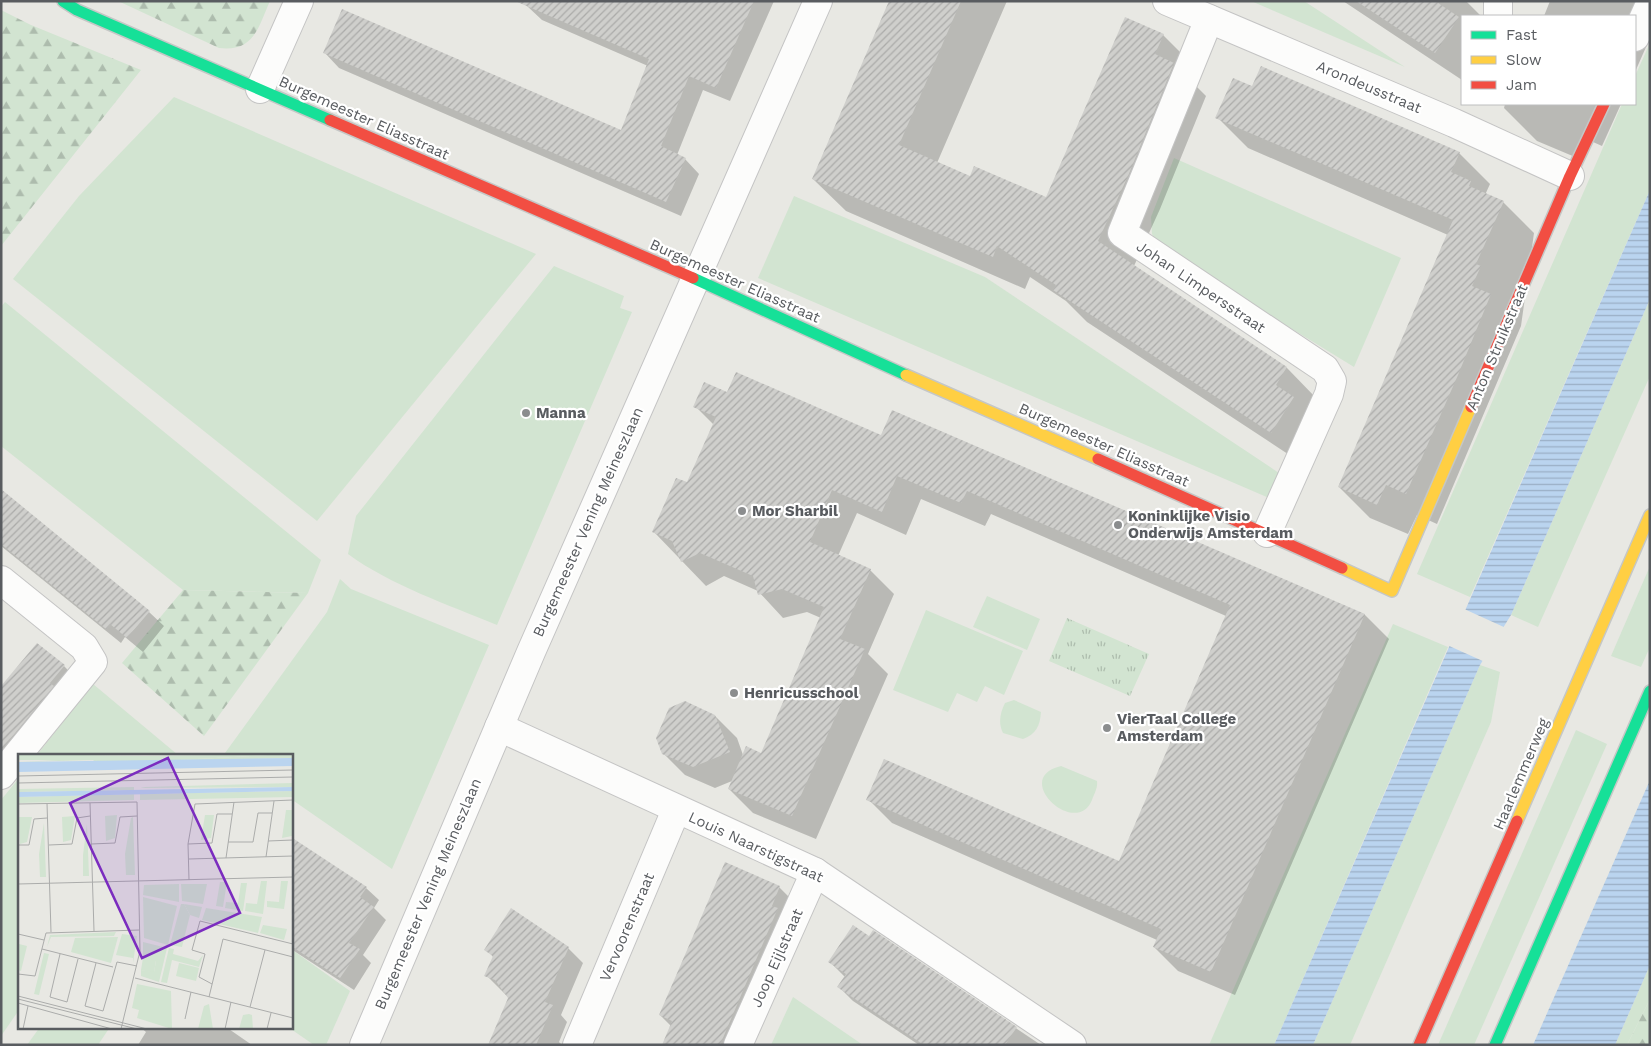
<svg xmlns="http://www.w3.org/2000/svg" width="1651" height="1046" viewBox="0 0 1651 1046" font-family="'Work Sans',sans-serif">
  <defs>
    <pattern id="forest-firs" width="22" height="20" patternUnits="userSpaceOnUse" patternTransform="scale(1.25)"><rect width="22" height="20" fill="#d2e4d1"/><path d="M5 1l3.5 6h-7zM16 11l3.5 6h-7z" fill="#adbcad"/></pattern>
    <pattern id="park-tufts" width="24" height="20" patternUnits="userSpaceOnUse" patternTransform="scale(1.25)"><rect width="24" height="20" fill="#d2e4d1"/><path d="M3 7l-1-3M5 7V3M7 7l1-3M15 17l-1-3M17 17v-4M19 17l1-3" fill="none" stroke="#adbcad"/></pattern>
    <pattern id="water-rules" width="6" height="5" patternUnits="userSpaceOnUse" patternTransform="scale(1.25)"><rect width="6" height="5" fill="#bad4ef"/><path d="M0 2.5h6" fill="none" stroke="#9aafc5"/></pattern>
    <pattern id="building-hatch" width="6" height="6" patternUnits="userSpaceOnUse" patternTransform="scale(1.25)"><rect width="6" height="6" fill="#cfcfcc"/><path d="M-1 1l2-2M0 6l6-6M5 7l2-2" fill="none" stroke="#ababa9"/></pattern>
  </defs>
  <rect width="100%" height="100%" fill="#e8e8e3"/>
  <g fill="#d2e4d1">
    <path d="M1251,1H1304L1405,67Z"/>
    <path d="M1650,43V190L1470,597L1417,574L1622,104H1635V76Z"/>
    <path d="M174,97L536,254L317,521L13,279L79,196Z"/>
    <path d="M1174,158L1401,258L1354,367L1163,250L1152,234L1151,217Z"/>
    <path d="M794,196L985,277L1279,473L1269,498L758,278Z"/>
    <path d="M554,266L624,296L620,308L632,312L497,625C449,605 390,585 348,554L356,516Z"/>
    <path d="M1650,299V376L1538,627L1511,615Z"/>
    <path d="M5,302L321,560L308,593L183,590L1,446V307Z"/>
    <path d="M1650,566V647L1641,667L1611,656Z"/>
    <path d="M340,579L351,589L489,645L392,869L291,799V755L225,753L327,612Z"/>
    <path d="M987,596L1040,619L1027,650L973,627Z"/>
    <path d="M926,610L1023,651L1004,695L985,686L977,702L957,693L948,712L893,690Z"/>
    <path d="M1393,624L1448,647L1274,1045H1209Z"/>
    <path d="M1480,665L1500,672L1491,722L1350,1045H1313Z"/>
    <path d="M93,684L178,755H37Z"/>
    <path d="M1014,700L1041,712C1040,726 1036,734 1023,739L1003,733C998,723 1000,713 1005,703Z"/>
    <path d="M1576,730L1607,744L1474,1045H1438Z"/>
    <path d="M1061,766L1097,781C1098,788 1094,794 1092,800C1076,839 1010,778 1061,766Z"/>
    <path d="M19,778V1010L1,1036V800Z"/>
    <path d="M291,949L350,991L326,1045H314L288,1027H291Z"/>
    <path d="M1650,965V999L1627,1045H1615Z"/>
    <path d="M793,997L863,1045H771Z"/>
    <path d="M40,1027H110L98,1045H27Z"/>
  </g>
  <g fill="url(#forest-firs)">
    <path d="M118,1H270C258,28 254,52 219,48Z"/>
    <path d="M1,10L31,25L141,70L1,246Z"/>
    <path d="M183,590L308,593L204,736L122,663Z"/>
    <path d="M1650,999V1045H1627Z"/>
  </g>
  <path fill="url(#park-tufts)" d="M1067,618L1149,654L1130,696L1049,661Z"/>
  <g fill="url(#water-rules)">
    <path d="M1650,190V299L1511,615L1480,665L1313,1045H1274Z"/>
    <path d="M1650,780V965L1615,1045H1533Z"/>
  </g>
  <path fill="#e8e8e3" d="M1462,608L1506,628L1485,662L1447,645Z"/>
  <g fill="#0003">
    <path d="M529,1H774L730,101L703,90L677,155L685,159L699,174L681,216L339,68L325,53L621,132L648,66L542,20L527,6Z"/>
    <path d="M890,1H1007L937,163L971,178L1047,198L1163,35L1196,68L1190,80L1206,96L1160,209L1134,266L1287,368L1319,401L1303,464L1087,322L1066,301L1030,277L1025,289L846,211L813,179Z"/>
    <path d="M1343,1H1466L1481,16H1462V80Z"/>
    <path d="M1550,1H1650V38L1635,72V16H1544Z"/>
    <path d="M1253,88L1459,153L1490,184L1485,195L1503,202L1534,233L1521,326L1437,524L1417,515L1408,534L1370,518L1339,487L1448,235L1248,148L1217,117Z"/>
    <path d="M1505,104H1621L1602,146L1584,138L1575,157L1537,141L1504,108Z"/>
    <path d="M728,393L882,437L893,411L1365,615L1389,639L1235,995L1178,971L1154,947L1157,940L892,823L868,799L1119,863L1226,616L991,514L985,526L921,499L906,535L857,513L838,556L870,570L894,594L868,654L888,674L816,839L753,813L729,789L732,781L715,788L685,775L663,753L715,716L737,738L743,755L762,754L821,618L807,612L783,618L758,591L724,576L706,586L654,532L688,484L714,425L695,406Z"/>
    <path d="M1,491L149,612L164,626L143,652L125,637L121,643L1,546Z"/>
    <path d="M64,666L78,681L1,785V688Z"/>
    <path d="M291,838L366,888L379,900L374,908L386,920L363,955L371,963L354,990L291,949Z"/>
    <path d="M779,887L794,902L740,1045H663L671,1026L660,1015Z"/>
    <path d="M873,932L1041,1045H919L853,1001L839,987L845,977L830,962L870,937Z"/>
    <path d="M568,948L583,963L561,1015L567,1022L559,1042L562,1045H489L509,998L486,975L494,958L486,949Z"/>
    <path d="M140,1027H226L252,1045H138L146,1032Z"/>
  </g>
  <g fill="url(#building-hatch)">
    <path d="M515,1H754L716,88L689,76L661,146L686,158L666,202L323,53L342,9L621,130L649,59Z"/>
    <path d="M889,1H961L899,145L970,176L974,166L1046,197L1125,17L1164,34L1155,54L1174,63L1128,176L1098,241L1287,367L1276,385L1294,397L1271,433L1053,290L1056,285L997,246L993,257L812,179Z"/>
    <path d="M1356,1H1435L1459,17L1435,53Z"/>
    <path d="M1261,66L1460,152L1451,172L1471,181L1469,186L1504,201L1476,264L1481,266L1472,286L1491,294L1458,375L1406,494L1386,485L1377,505L1338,487L1453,220L1215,118L1233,78L1252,86Z"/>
    <path d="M736,372L881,435L892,410L1365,614L1211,972L1153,947L1161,929L866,800L884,759L1119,861L1230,605L967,491L961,503L897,476L882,512L832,490L810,542L871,569L840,639L865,649L792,816L728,789L746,746L761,753L824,607L782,589L758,595L753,576L700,553L681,562L672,541L652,532L676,478L687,482L716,417L693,407L704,382L727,392Z"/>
    <path d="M1,489L150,611L127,638L110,624L106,629L1,544Z"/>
    <path d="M37,643L65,665L50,683L54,686L1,750V686Z"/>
    <path d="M685,701L715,715L730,752L693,767L662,754L656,738L669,708Z"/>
    <path d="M291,837L367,887L360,897L374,907L349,943L360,949L340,978L291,946Z"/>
    <path d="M725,862L780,886L772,906L778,908L720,1045H662L672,1021L659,1015Z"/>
    <path d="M511,908L569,947L545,1002L553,1005L536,1045H488L508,998L495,980L484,976L493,956L484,950Z"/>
    <path d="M853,925L869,936L873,930L1017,1027L1005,1045H924L837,987L846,974L828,962Z"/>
  </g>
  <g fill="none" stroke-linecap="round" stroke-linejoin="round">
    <g stroke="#c4c4c4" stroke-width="30">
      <g id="street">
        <path d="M1167,1L1454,123L1570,176"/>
        <path d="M1498,16V1"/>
        <path d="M1209,19L1122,233L1325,369L1332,381L1329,394L1267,533"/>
        <path d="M1635,37L1650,4"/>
        <path d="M260,89L299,1"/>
        <path d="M1,580L84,647L93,662L1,775"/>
        <path d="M499,727L815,872L1072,1045"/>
        <path d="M364,1045L531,652L818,1"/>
        <path d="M577,1045L676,810"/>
        <path d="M738,1045L815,872"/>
      </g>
    </g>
    <g stroke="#c5c7c6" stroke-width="14">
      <g id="fast">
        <path d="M63,1L77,10L330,120"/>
        <path d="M693,278L906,375"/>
        <path d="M1495,1045L1650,691"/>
      </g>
    </g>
    <g stroke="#c5c7c6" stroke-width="14">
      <g id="slow">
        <path d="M906,375L1098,459"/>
        <path d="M1342,568L1392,591L1471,407"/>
        <path d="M1517,821L1650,515"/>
      </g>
    </g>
    <g stroke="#c5c7c6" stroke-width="14">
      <g id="jam">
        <path d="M330,120L693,278"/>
        <path d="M1471,407L1570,176L1604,104"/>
        <path d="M1098,459L1342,568"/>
        <path d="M1419,1045L1517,821"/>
      </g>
    </g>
    <use href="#street" stroke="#fcfcfb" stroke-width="28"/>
    <use href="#fast" stroke="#16e098" stroke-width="11"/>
    <use href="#slow" stroke="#ffcf43" stroke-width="11"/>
    <use href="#jam" stroke="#f24e42" stroke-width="11"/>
  </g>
  <g fill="#8b8d8e" stroke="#fff" stroke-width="2">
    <circle cx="526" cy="413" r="5"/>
    <circle cx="742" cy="511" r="5"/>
    <circle cx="1118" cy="525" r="5"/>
    <circle cx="734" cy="693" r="5"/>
    <circle cx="1107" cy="728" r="5"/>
  </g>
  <g text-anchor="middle" stroke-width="4.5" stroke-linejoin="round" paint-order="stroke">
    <g font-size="15" fill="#595c60" stroke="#fff">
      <text transform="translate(1369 87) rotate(23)" y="5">Arondeusstraat</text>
      <text transform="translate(364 118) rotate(24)" y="5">Burgemeester Eliasstraat</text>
      <text transform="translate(735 281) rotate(24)" y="5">Burgemeester Eliasstraat</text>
      <text transform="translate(1201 287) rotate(34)" y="5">Johan Limpersstraat</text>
      <text transform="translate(1497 347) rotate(-67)" y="5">Anton Struikstraat</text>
      <text transform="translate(1104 445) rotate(24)" y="5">Burgemeester Eliasstraat</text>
      <text transform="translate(588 522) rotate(-66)" y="5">Burgemeester Vening Meineszlaan</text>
      <text transform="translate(1521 774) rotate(-67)" y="5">Haarlemmerweg</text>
      <text transform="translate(756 847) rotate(25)" y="5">Louis Naarstigstraat</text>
      <text transform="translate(428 894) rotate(-67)" y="5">Burgemeester Vening Meineszlaan</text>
      <text transform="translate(627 927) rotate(-67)" y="5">Vervoorenstraat</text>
      <text transform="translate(777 958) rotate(-66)" y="5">Joop Eijlstraat</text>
    </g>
    <g font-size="15" font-weight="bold" fill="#595c60" stroke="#fff" text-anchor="start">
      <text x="536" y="418">Manna</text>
      <text x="752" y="516">Mor Sharbil</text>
      <text x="1128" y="521">Koninklijke Visio<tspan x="1128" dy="17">Onderwijs Amsterdam</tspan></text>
      <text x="744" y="698">Henricusschool</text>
      <text x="1117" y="724">VierTaal College<tspan x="1117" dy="17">Amsterdam</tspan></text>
    </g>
  </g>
  <g transform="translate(18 754)">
    <rect width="275" height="275" fill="#e8e8e3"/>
    <path d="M269,0H275V4L78,9L75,6L0,8L81,4L161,6ZM275,29V33L122,34L127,33ZM116,33V36L0,38V35ZM275,37V43L122,46V40ZM116,40V46L0,49V43ZM268,56H275V71L274,82L264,84ZM99,61L97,84L88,87L87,62ZM187,61H196L193,84L183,86ZM57,62L53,86L45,88L44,63ZM1,63H14L9,88L2,90ZM115,63L117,121H108L107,100L113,64ZM26,69L28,123H22L21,100ZM69,70L71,122H65V101ZM243,127H249L245,160L227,157L228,149L239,150ZM263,127H270L266,155L249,153V147L261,148ZM202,128H209L205,153L198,152ZM223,129H229L225,157L207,154L208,148L220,149ZM161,130V148L125,141L126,131ZM163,130H189L185,150L164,147ZM125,143L159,152L150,191L126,184ZM163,150H166L172,161L164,193L152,191ZM188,154L244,163L240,179L184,166ZM245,171L269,175L266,186L242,179ZM1,190L9,192L3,217L0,216ZM151,194L156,195L155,200L180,207L185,201L181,213L154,206L149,229L143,228ZM125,204L138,206L136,219L123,216ZM161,209L181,214L178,227L158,222ZM191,250L195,275H180L186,252ZM231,260L234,261L235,275H221L225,261Z" fill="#d2e4d1"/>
    <path d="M0,0L127,2L269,0L161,6H0ZM166,150L184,153L181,164L172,161ZM98,178L96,182L33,183L29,193L32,181ZM104,180L119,182L115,209V204L98,201ZM125,188L149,194L141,228L123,222V216L136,218L138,207L125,204ZM26,199L31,200L21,241L16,240ZM119,230L153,237L154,275L119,264L121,256L114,254Z" fill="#d2e4d1"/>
    <path d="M100,183L93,209L53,198L57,184Z" fill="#d2e4d1"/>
    <path d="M274,4L275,12L0,18V8ZM275,33V37L0,43V38Z" fill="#bad4ef"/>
    <path fill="none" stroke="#abacab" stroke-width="1" d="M0,22L275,16M0,29L275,23M29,49L33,178M72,49L76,177M0,50L119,48L122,197L103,275M250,87L275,86M210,88H235L240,59H254M73,90L97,89L102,63L119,62M170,90L194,89L199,60H214M0,91H11L16,65L29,64M31,91L54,90L59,64L72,62M248,103L256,47M208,104L216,48M171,105L275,102M171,126L170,90L177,50L275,46M0,130L275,123M0,180L26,186M24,195L95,213M42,200L32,243L49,248L60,205M78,209L67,252L85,257L99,208L119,212M0,220L17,222L28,179L121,176M117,224L275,264M194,230L181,223L187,200L174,196L182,167L275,190M0,242L129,275M191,243L205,185L275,203M0,245L119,275M0,249L94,275M232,253L247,196M167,265L173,238M5,275L10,252M207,275L213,248M249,275L253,259"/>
    <path fill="#7b2cbf" fill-opacity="0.15" stroke="#7b2cbf" stroke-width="2.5" d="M150,4L222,159L124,204L52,49Z"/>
    <rect width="275" height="275" fill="none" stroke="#595c60" stroke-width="2.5"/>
  </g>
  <rect width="1651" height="1046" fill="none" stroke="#595c60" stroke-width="5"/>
  <rect x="1461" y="15" width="175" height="90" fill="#ffffff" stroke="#bdbebf"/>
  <rect x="1471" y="31" width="25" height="8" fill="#16e098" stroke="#bdbebf"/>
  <text x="1506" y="40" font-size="15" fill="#595c60">Fast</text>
  <rect x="1471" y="56" width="25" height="8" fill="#ffcf43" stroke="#bdbebf"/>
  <text x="1506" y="65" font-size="15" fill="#595c60">Slow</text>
  <rect x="1471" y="81" width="25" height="8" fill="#f24e42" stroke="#bdbebf"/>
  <text x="1506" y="90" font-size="15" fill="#595c60">Jam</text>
</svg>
